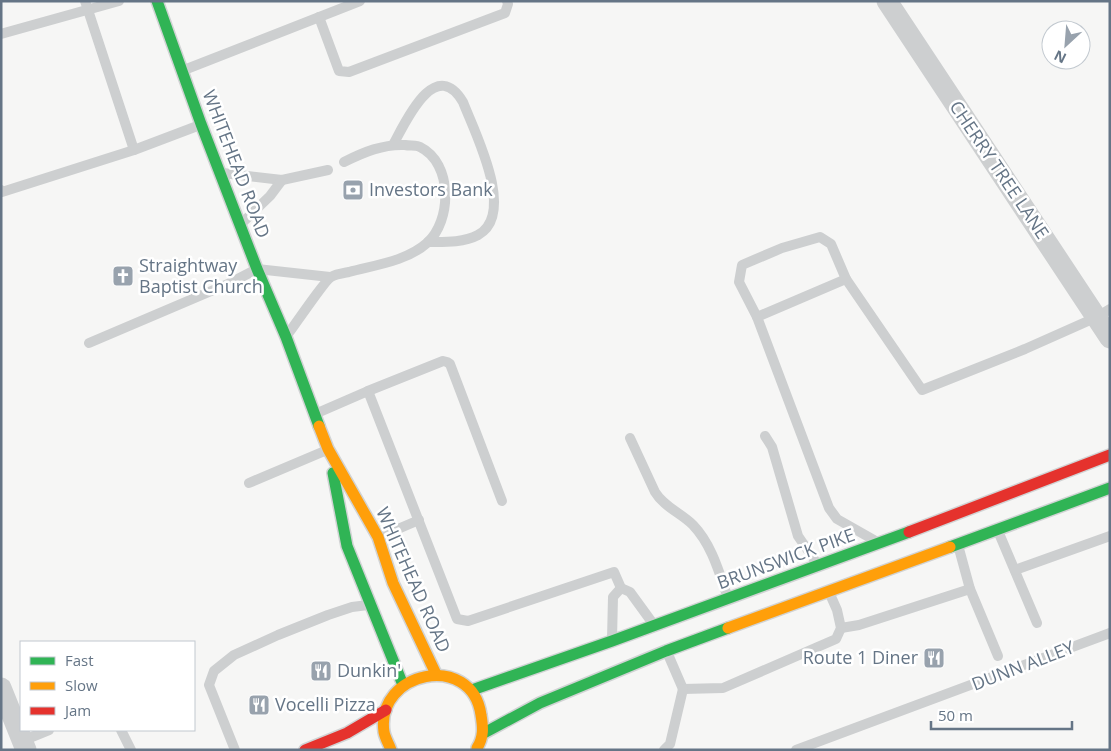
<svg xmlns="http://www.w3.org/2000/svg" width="1111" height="751" viewBox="0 0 1111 751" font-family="'Open Sans',sans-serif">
  <rect width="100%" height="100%" fill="#f6f6f5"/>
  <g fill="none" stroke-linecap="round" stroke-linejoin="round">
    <g stroke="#d1d3d4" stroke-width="14">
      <g id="fast">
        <path d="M157,1L201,124L257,269L286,337L319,426"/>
        <path d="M333,473L347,546L403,685"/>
        <path d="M950,547L1110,488"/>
        <path d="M472,690L612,641L909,532"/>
        <path d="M484,733L540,703L666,651L728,628"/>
      </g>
    </g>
    <g stroke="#d1d3d4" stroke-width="14">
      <g id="slow">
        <path d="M319,426L328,449L378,537L393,583L436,674"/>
        <path d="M728,628L950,547"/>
        <path d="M391,750C389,744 385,738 384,732C375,671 472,651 481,715C483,727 484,737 477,748"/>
      </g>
    </g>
    <g stroke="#d1d3d4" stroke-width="14">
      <g id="jam">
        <path d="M909,532L1110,455"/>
        <path d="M305,750L347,733L386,710"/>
      </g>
    </g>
    <g stroke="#cdcfd0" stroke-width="10">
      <path d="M85,1L134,150"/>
      <path d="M319,17L339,71L349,72L505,13L508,4L507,1"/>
      <path d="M1,34L119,1"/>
      <path d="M184,70L360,1"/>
      <path d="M393,145C405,123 435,55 463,102C474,131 517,214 478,235C463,243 444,242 428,242"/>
      <path d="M223,173L282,180L328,170"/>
      <path d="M1,190L2,192L134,150L200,125"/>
      <path d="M242,223L270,196L282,180"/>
      <path d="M757,317L739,282L742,265L782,248L820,237L831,244L846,279"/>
      <path d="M288,334C295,325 325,280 331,277C336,274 344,273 349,272C375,265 407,261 427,243C452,221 453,163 420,147C417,145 410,146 405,145C383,144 364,152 344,162"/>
      <path d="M89,343L230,283L257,269L330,277"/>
      <path d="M368,391L443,361L447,362L450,364L502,501"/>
      <path d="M315,414L368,391L457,619L468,621L614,572L621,588L630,592L654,625"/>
      <path d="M765,436L772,447L798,536L818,565"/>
      <path d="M630,438L655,492C664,507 681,513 693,525C712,545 719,572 728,598"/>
      <path d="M249,483L327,450"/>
      <path d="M998,531L1037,623"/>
      <path d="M379,537L419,520"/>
      <path d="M874,540L837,519L829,508L757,317L846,279L922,390L1025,349L1097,317L1110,309"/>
      <path d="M958,545L970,589L998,656"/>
      <path d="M1015,570L1110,536"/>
      <path d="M841,628L859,625L970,589"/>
      <path d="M612,639L613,597L621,588"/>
      <path d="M667,652L683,689L723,688L836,639L841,628L837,610L829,592"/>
      <path d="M121,730L131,750"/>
      <path d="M22,741L49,730"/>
      <path d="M235,750L209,685L214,671L234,655L278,635L328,615L352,607L368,605"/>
      <path d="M664,750L670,744L683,689"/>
      <path d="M796,750L1110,633"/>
    </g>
    <g stroke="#cdcfd0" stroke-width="21">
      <path d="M887,1L1110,338"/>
      <path d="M1,688L26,750"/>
    </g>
    <use href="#fast" stroke="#30b455" stroke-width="11"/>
    <use href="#slow" stroke="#ff9f0a" stroke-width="11"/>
    <use href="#jam" stroke="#e5322d" stroke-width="11"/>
  </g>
  <defs>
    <g id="bank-square" transform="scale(1.125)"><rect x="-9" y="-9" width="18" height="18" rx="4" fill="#98a2ad" stroke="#fff"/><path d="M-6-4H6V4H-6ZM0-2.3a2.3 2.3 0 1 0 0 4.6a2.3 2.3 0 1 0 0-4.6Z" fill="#fff"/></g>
    <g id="church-square" transform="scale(1.125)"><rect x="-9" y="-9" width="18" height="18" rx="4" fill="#98a2ad" stroke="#fff"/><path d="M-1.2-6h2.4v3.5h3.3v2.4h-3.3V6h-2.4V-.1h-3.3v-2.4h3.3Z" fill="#fff"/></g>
    <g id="restaurant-square" transform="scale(1.125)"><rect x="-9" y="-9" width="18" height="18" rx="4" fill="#98a2ad" stroke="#fff"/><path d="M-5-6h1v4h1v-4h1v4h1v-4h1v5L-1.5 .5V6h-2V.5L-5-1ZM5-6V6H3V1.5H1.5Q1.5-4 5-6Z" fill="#fff"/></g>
  </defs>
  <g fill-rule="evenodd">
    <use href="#bank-square" x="353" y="190"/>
    <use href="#church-square" x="123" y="276"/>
    <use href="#restaurant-square" x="934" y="658"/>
    <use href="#restaurant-square" x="321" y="671"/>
    <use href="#restaurant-square" x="259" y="705"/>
  </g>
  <g text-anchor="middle" stroke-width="5" stroke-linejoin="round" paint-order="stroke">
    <g font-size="18" fill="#657586" stroke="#fff">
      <text transform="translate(236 164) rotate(69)" y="6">WHITEHEAD ROAD</text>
      <text transform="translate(999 170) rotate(56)" y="6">CHERRY TREE LANE</text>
      <text transform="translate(786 559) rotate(-20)" y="6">BRUNSWICK PIKE</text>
      <text transform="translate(413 580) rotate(66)" y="6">WHITEHEAD ROAD</text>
      <text transform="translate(1023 666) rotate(-21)" y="6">DUNN ALLEY</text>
    </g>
    <g font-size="18" fill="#657586" stroke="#fff" text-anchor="start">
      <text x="369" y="196">Investors Bank</text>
      <text x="139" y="272">Straightway<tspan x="139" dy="21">Baptist Church</tspan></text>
      <text x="918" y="664" text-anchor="end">Route 1 Diner</text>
      <text x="337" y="677">Dunkin'</text>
      <text x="275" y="711">Vocelli Pizza</text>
    </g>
  </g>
  <rect width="1111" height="751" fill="none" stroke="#657586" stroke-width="5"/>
  <rect x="20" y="641" width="175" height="90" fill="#ffffff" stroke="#c1c8cf"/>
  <rect x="30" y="657" width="25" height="8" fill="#30b455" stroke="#c1c8cf"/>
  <text x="65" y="666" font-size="15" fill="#657586">Fast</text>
  <rect x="30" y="682" width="25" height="8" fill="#ff9f0a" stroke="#c1c8cf"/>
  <text x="65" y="691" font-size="15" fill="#657586">Slow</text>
  <rect x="30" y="707" width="25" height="8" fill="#e5322d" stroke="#c1c8cf"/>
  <text x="65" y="716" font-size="15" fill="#657586">Jam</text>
  <g transform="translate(1066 45) rotate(206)"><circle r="24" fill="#ffffff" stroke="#c1c8cf"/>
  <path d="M0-4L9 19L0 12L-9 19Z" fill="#98a2ad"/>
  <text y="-8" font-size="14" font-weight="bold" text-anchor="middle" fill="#657586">N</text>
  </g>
  <path d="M931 721v8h141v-8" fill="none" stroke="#657586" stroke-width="2.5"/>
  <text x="938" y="721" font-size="15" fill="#657586" stroke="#ffffff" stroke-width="4" paint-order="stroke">50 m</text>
</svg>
